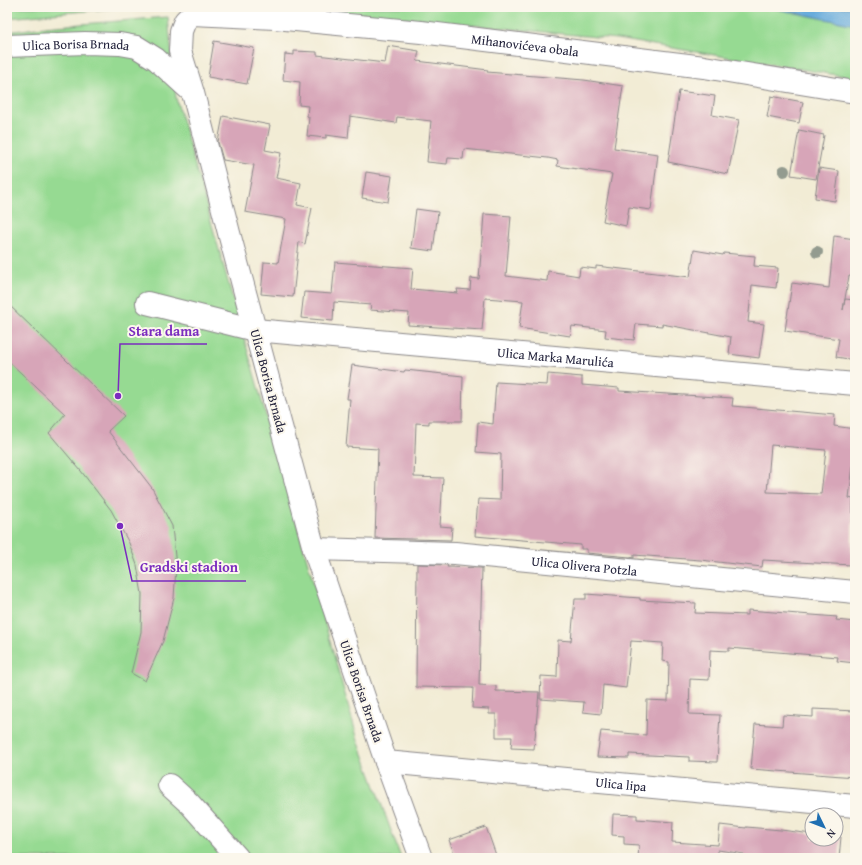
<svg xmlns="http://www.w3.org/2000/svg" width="862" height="865" viewBox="0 0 862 865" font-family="'Gentium Book Plus',serif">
  <rect width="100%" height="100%" fill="#fbf7ec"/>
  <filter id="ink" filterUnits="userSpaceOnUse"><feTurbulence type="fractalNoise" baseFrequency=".025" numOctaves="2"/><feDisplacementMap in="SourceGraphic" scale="8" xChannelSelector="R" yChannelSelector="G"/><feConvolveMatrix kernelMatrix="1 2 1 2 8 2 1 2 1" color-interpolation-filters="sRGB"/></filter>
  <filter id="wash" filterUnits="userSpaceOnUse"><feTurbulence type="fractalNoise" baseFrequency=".012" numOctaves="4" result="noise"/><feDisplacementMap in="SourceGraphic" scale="16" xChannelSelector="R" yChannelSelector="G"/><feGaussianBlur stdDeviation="0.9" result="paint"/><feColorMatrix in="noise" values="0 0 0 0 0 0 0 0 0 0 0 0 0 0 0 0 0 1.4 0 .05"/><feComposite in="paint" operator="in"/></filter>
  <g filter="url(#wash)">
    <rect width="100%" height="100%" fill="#f2ecd5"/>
    <g fill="#96da92" stroke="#5c7e66">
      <path d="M7,7H131L7,18Z"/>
      <path d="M233,7H855V78L617,39L366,15Z"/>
      <path d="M168,17L176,98L358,740L401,858H7V32L44,27Z"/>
    </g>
    <path fill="#67acdc" stroke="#44678c" d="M766,7H855V25Z"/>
    <g id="blocks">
      <g fill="#d7a5b8" fill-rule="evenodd">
        <path d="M214,41L254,48L247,84L208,77Z"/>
        <path d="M388,46L419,51L417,61L488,70L487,72L584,80L623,86L614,148L658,154L651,210L629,207L626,226L603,221L612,174L557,166L558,160L548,158L464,149L463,159L448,158L447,164L427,162L431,121L397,117L396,123L350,116L348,138L326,135V138L307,136L309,117L307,116L308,106L299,105L300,82L283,80L285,54L294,55V51L317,52V55L385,63Z"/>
        <path d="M679,91L715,96L712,115L739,120L728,174L668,162Z"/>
        <path d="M771,96L803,102L799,123L767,117Z"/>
        <path d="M223,116L270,125L265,150L281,153L276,178L301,183L297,205L312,208L305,244L299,242L293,297L261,294L264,262L278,263L286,219L245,212L254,165L223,160L218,142Z"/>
        <path d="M799,130L824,135L816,179L791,175Z"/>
        <path d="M819,168L839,171L835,201L815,198Z"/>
        <path d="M366,172L392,176L388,202L362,198Z"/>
        <path d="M416,209L438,212L433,251L411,248Z"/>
        <path d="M484,214L511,216L506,276L547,281L548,271L579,276L580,267L596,269V266L690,277L694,250L723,255L724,253L755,256L754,266L778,268L776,288L752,285L748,322L764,324L759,358L729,354L731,337L662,324V326L636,324L634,340L605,337L606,330L572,326L570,336L519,328L523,301L485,298L482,330L408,325L409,313L370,310L371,305L334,302L333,321L301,318L304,292L332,294L335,262L413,268L411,289L458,293L457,289L470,290L471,278L479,279Z"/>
        <path d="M834,236L855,239V277L849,276L843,310L845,299L855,300V360L836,357L839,339L785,331L792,283L829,288Z"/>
        <path d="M7,303L124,416L108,431L152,488L172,526L176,567L174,598L163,641L145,681L131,673L141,632L142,594L137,565L129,543L111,510L81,471L49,433L65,414L7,360Z"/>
        <path d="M352,365L404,372L405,370L463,376L462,421H429V424L416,423L414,477L443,478L440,526L452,527L451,540L375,538L378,449L346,447L350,399H347Z"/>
        <path d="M548,374L582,377V385L619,388V391L733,398L732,406L835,415L834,426L855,429V450L849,498L853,499L851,565L763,560L762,567L700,560L634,555V558L630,557L587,553V549H581V545L475,536L478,499L500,500L501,454L476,452L478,422L493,424L496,382L547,385ZM771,445L826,450L821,494L767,492Z"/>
        <path d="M417,564L448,565L447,567L482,568L479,685L496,686V691L539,692L534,749L511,748L512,737H496V714H489V709L472,708L473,688L416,687Z"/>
        <path d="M586,594L640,598V600L696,603L695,613L748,615V610L837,617L836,620L855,622V663L837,661L838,657L729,648V651L710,650L709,680L690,679L689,714L720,715L717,762L689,761V757L629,754V758L597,757L601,731L646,735L647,700L668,701L669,662L662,661L663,643L631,641L626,688L603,685L601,714L583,712L584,702L540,699L541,676L557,677L558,640L571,641L575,599H586Z"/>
        <path d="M813,709L855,711V777L751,769L755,724L782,726L783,715L813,717Z"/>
        <path d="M613,814L637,815V819L673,822L672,842L718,845L720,825L746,828V827L781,830L812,834V839H836V836L841,837L839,858H744V854L718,850V858H638L639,845L624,844V836L612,835Z"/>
        <path d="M486,827L497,858H456L449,840Z"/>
      </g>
    </g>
  </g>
  <g filter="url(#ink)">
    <use href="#blocks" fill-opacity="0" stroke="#8a8788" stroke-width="1"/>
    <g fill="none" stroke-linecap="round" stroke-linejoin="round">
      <g stroke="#8a8788" stroke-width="24">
        <g id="minor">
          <path id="s1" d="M7,46L85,43L120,44L137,47L156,59L192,92"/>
          <path id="s2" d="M147,303L255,330L855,384"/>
          <path id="s3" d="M314,549L455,553L855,592"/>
          <path id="s4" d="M386,762L855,806"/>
          <path d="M169,785L190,804L238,858"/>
          <path id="s5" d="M421,858L386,762L314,549L229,233L193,93L180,51L181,31L185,21L192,14L275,18L421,32L704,67L855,92"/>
        </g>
      </g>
      <use href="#minor" stroke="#fff" stroke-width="22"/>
    </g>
    <g fill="#939b8f">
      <circle cx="784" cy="171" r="6"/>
      <circle cx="817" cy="252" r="6"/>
    </g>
  </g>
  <g text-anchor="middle" stroke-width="4" stroke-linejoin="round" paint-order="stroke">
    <g font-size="13" fill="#22223b" stroke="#fbf7ec">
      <text dy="5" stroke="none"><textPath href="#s5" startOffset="1218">Mihanovićeva obala</textPath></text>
      <text dy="5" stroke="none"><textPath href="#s1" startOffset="69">Ulica Borisa Brnada</textPath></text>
      <text dy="5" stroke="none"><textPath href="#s2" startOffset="413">Ulica Marka Marulića</textPath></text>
      <text transform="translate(269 381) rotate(75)" y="5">Ulica Borisa Brnada</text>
      <text dy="5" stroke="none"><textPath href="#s3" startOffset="271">Ulica Olivera Potzla</textPath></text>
      <text transform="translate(362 691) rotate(71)" y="5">Ulica Borisa Brnada</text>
      <text dy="5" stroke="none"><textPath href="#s4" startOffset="236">Ulica lipa</textPath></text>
    </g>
  </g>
  <path fill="none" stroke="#7b2cbf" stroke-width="1.5" d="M118 396L120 344H207M120 526L132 581H246"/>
  <g fill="#7b2cbf" stroke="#fbf7ec" stroke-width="1.5">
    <circle cx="118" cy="396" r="4"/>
    <circle cx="120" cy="526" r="4"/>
  </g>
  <g font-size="14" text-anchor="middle" font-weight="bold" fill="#7b2cbf" stroke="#fbf7ec" stroke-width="4" stroke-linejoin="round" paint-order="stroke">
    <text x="164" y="336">Stara dama</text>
    <text x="189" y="572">Gradski stadion</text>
  </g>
  <rect width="862" height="865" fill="none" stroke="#fbf7ec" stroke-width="24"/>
  <g transform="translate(824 827) rotate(133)"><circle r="19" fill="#fbf7ec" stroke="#a4a2a5"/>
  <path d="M0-3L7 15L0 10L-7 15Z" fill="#1f6fb2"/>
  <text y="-6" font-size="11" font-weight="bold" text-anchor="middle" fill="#22223b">N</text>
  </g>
</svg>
